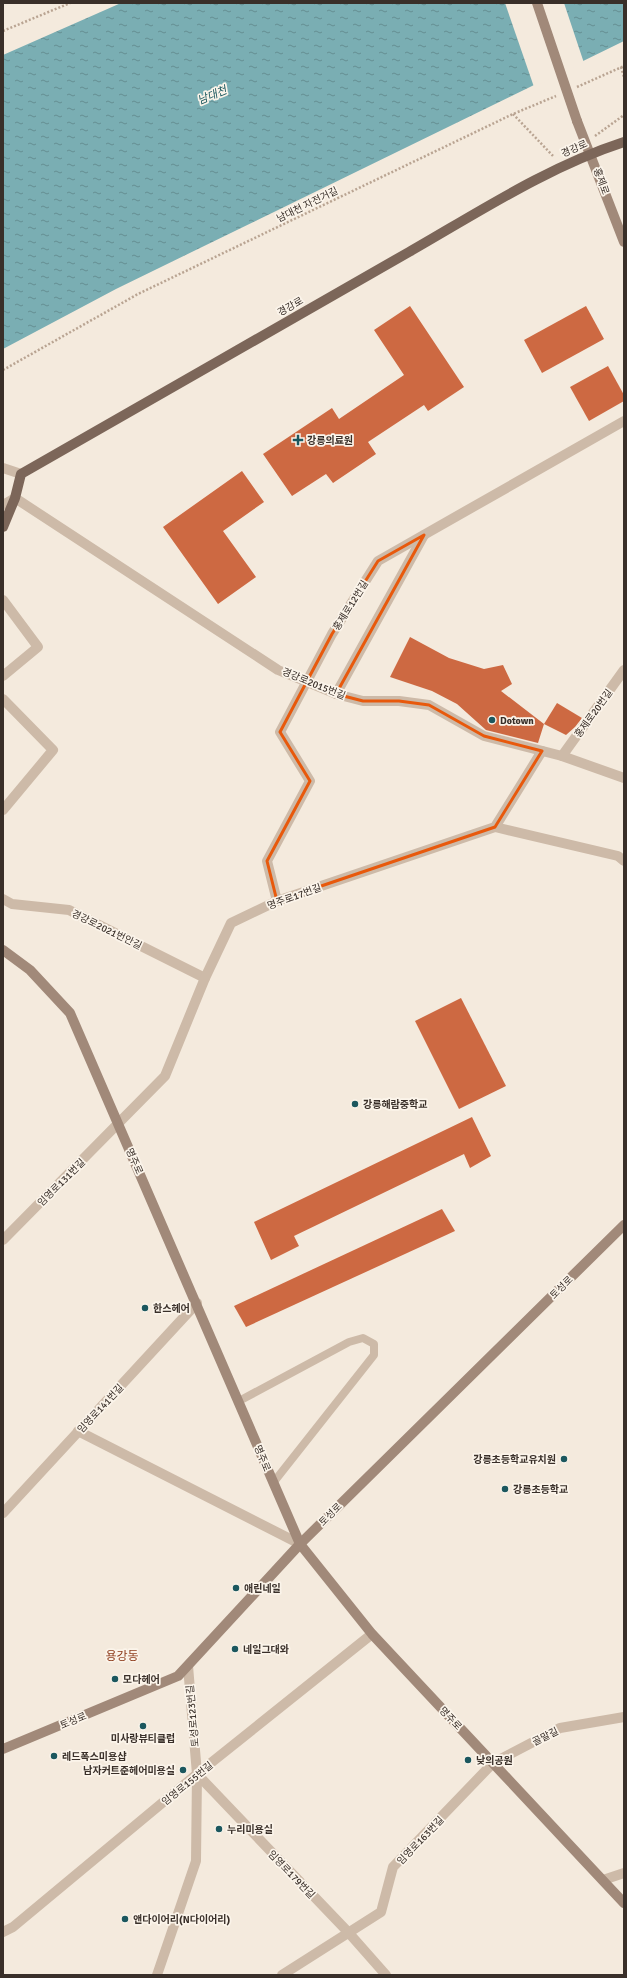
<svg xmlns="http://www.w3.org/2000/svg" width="627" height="1978" viewBox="0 0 627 1978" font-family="Signika,'Noto Sans KR',sans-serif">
  <defs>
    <pattern id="water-ripples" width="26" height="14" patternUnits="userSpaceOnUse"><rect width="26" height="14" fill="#7aaeb3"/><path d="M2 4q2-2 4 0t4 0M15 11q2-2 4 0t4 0" fill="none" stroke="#658e92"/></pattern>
  </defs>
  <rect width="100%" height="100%" fill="#f4eadd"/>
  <path fill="url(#water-ripples)" d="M121,3H624V41L116,289L3,349V55Z"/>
  <path fill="#f4eadd" d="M505,3H564L584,63L534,87Z"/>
  <g fill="#cd6942">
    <path d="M410,306L464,387L428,411L424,405L368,442L376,454L333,483L326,474L292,496L263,454L332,408L339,419L404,375L374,330Z"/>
    <path d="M586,306L604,339L542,373L524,340Z"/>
    <path d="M608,366L624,395V401L589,421L570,387Z"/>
    <path d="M242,471L264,502L223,531L256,577L218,604L163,527Z"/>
    <path d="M410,637L449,658L484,669L503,665L512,684L501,691L544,724L538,743L486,730L457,704L432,691L390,677Z"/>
    <path d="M557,703L582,718L575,727L566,735L544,724Z"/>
    <path d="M461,998L506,1086L459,1109L415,1021Z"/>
    <path d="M472,1117L491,1156L470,1168L464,1154L294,1236L299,1246L271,1260L254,1222Z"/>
    <path d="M442,1209L455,1231L246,1327L234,1306Z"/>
  </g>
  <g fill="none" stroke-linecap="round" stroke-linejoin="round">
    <g stroke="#b9a492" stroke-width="2.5" stroke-dasharray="2 2" stroke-linecap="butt">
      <path d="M3,31L70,3"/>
      <path d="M621,67L624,77"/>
      <path d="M577,87L624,66"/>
      <path d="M513,114L554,157"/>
      <path d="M595,136L624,115"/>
      <path d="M3,370L138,294L513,114L556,96"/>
    </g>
    <path stroke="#cdbaa8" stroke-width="8" d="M239,1401L349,1342L363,1338L374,1344V1355L273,1483"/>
    <g stroke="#cdbaa8" stroke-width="10">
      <path d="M3,468L21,474"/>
      <path d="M3,505L15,498L278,670L336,694L363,701H399L429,705L484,736L562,756L624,778"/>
      <path d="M3,600L38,647L3,676"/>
      <path d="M336,694L424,535"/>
      <path d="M3,699L53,750L3,810"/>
      <path d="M562,756L624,670"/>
      <path d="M495,827L618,856L624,861"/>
      <path d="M3,899L12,904L69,910L205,978"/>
      <path d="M277,901L267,861L310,781L280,732L332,634L378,561L624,421"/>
      <path d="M3,1240L165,1076L205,978L231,923L277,901L495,827L542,751"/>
      <path d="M78,1431L300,1544"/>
      <path d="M3,1513L197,1303"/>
      <path d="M197,1774L348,1932L386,1975"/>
      <path d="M603,1880L624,1873"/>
      <path d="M3,1932L13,1927L197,1774L372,1634"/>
      <path d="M157,1975L196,1861L197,1774L188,1666"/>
      <path d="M282,1975L381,1912L393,1867L493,1763L560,1728L624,1717"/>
    </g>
    <g stroke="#a18979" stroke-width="10">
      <path d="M577,121L624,242"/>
      <path d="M3,950L30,970L70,1013L300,1544L372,1634L624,1903"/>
      <path d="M3,1749L178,1676L300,1544L624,1225"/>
    </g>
    <path stroke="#7c6659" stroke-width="10" d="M3,527L15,498L21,474C151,401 279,325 409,252C479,212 547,167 624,142"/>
    <path stroke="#a18979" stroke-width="10" d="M537,3L577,121"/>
  </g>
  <path fill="none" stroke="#e8590c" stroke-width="3" stroke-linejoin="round" d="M424,535L336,694L363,701H399L429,705L484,736L542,751L495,827L277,901L267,861L310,781L280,732L332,634L378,561Z"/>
  <g fill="#1b575e" stroke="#fbf4ea" stroke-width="1.5">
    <path d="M296 434h4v4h4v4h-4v4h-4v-4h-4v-4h4z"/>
    <circle cx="492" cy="720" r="4"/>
    <circle cx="355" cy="1104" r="4"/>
    <circle cx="145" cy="1308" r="4"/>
    <circle cx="564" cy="1459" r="4"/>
    <circle cx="505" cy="1489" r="4"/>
    <circle cx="236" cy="1588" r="4"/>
    <circle cx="235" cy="1649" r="4"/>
    <circle cx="115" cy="1679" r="4"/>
    <circle cx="143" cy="1726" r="4"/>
    <circle cx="54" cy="1756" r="4"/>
    <circle cx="468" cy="1760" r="4"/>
    <circle cx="183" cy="1770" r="4"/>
    <circle cx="219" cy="1829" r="4"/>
    <circle cx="125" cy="1919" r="4"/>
  </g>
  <g text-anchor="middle" stroke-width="3.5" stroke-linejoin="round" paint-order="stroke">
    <g font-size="10" fill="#392f29" stroke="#fbf4ea">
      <text transform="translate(574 148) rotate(-24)" y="4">경강로</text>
      <text transform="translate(602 181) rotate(70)" y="4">홍제로</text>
      <text transform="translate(307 204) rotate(-26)" y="4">남대천 자전거길</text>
      <text transform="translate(290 306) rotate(-30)" y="4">경강로</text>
      <text transform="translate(350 605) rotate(-58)" y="4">홍제로12번길</text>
      <text transform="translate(314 683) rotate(22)" y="4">경강로2015번길</text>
      <text transform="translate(593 713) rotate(-54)" y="4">홍제로20번길</text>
      <text transform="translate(294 896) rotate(-20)" y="4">명주로17번길</text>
      <text transform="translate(107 929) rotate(26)" y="4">경강로2021번안길</text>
      <text transform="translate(135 1161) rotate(66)" y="4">명주로</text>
      <text transform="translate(61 1182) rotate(-45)" y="4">임영로131번길</text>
      <text transform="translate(561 1287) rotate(-45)" y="4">토성로</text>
      <text transform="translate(100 1408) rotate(-47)" y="4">임영로141번길</text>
      <text transform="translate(263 1458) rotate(67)" y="4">명주로</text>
      <text transform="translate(330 1514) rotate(-45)" y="4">토성로</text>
      <text transform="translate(192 1716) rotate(-95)" y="4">토성로123번길</text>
      <text transform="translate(451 1718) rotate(47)" y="4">명주로</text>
      <text transform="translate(73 1720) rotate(-23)" y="4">토성로</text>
      <text transform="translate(545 1736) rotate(-27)" y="4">골말길</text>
      <text transform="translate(187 1783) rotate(-39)" y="4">임영로155번길</text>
      <text transform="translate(420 1840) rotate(-46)" y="4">임영로163번길</text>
      <text transform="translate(292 1874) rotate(46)" y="4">임영로179번길</text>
    </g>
    <g font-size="10" font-weight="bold" fill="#392f29" stroke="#fbf4ea" text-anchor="start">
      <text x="307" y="444">강릉의료원</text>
      <text x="500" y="724">Dotown</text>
      <text x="363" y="1108">강릉해람중학교</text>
      <text x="153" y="1312">한스헤어</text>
      <text x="556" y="1463" text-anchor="end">강릉초등학교유치원</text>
      <text x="513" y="1493">강릉초등학교</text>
      <text x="244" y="1592">애린네일</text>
      <text x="243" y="1653">네일그대와</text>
      <text x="123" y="1683">모다헤어</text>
      <text x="143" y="1742" text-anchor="middle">미사랑뷰티클럽</text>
      <text x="62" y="1760">레드폭스미용샵</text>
      <text x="476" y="1764">낮의공원</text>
      <text x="175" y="1774" text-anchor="end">남자커트준헤어미용실</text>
      <text x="227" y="1833">누리미용실</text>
      <text x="133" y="1923">앤다이어리(N다이어리)</text>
    </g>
    <g font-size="11" font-style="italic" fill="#1b575e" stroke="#fbf4ea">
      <text transform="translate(212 95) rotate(-23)" y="4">남대천</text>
    </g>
    <g font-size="12" fill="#8e3c1c" stroke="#fbf4ea">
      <text x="122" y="1660">용강동</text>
    </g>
  </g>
  <rect width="627" height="1978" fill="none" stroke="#392f29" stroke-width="8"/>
</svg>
